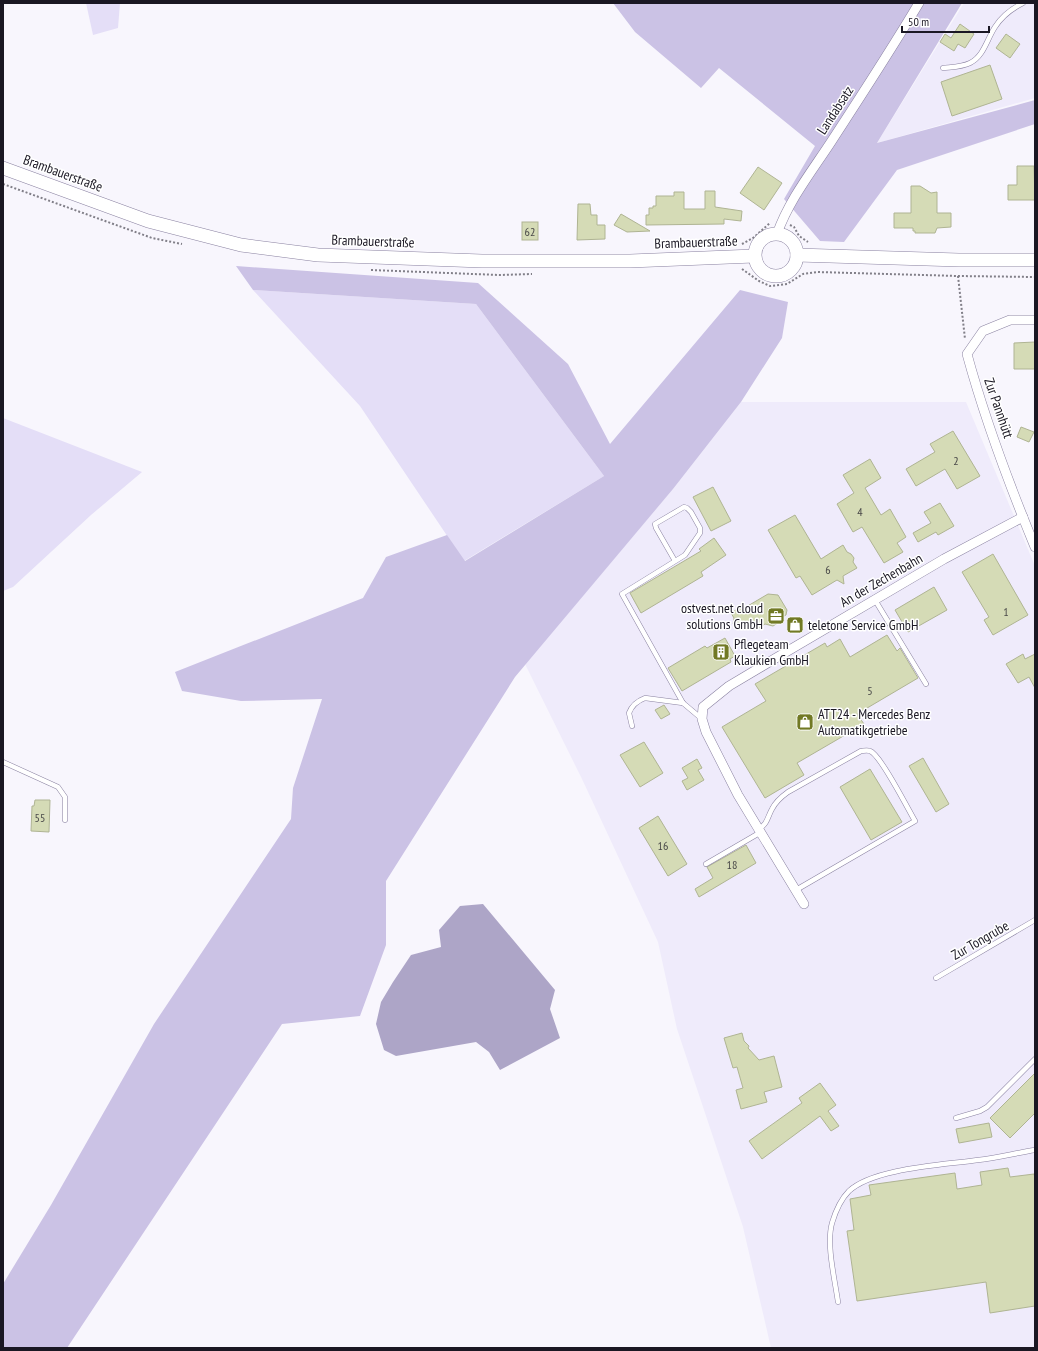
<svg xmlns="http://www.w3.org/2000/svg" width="1038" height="1351" viewBox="0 0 1038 1351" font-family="'PT Sans Narrow',sans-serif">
  <rect width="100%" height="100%" fill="#f8f6fd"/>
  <g fill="#efebfb">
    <path d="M964,3H1035V98L877,143Z"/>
    <path d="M741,402H966L1035,566V1348H771L743,1227L677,1029L658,942L582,779L525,664L673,489Z"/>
  </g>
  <g fill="#e4def7">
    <path d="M86,3H120L118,28L93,35Z"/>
    <path d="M253,290L476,304L604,476L464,561L360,406Z"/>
    <path d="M3,418L142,472L91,515L13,587L3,591Z"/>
  </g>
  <g fill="#cbc2e5">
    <path d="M613,3H962L877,143L1035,100V124L897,170L844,242L820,241L784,199L815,146L719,68L701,88L635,32Z"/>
    <path d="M236,266L478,283L568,364L610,444L740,290L788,302L782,338L741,402L673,489L515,677L386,881V945L360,1016L282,1024L67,1348H3V1284L51,1205L154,1024L291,819L293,788L322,699L241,701L182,691L175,672L363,598L386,557L447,535L465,561L604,476L476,304L253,290Z"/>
  </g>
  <path fill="#ada5c7" d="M483,904L555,990L550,1009L560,1038L500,1070L489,1052L476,1042L396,1056L384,1050L376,1024L381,1002L393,982L411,955L441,947L439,930L460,906Z"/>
  <g fill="#d5dbb6" stroke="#afb493">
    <path d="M960,24L974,34L965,48L958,44L954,51L940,42L945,34L951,38Z"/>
    <path d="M1006,34L1020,44L1010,58L996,48Z"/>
    <path d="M990,65L1002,99L952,116L941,82Z"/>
    <path d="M1017,166H1034L1035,200H1008V185H1017Z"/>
    <path d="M758,167L782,183L764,210L740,193Z"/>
    <path d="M911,186H920L931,193L937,192V213H951V227L937,228L935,233H915V231H913V228H894V213H911Z"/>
    <path d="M705,191H715V207L742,211L741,221L724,219V224L646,225V215H649V208H653V206H656V196H674V192H684V209H705Z"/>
    <path d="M578,204H590L591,215H597V225H605V239L577,240Z"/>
    <path d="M621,214L650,231L627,232L614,225Z"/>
    <rect x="522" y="222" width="16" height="18"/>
    <path d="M1035,342V369H1014V343Z"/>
    <path d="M1021,427L1034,432L1029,442L1017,437Z"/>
    <path d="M953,431L980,476L957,489L945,469L916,486L906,469L935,452L930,444Z"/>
    <path d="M870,459L881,478L865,488L881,515L890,509L906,537L897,543L903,552L884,563L862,527L853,532L837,504L854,493L843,475Z"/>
    <path d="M713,487L731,521L711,531L693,497Z"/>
    <path d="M940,503L954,526L938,535L936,532L918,542L913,533L931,523L924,512Z"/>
    <path d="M795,515L821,559L843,545L847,552L851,554L854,558L853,562L857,568L843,576L844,584L837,580L812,595L800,576L796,578L768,530Z"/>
    <path d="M714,538L726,555L701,572L703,576L641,613L630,593L701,551L699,549Z"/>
    <path d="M993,554L1028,615L993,635L984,620L989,617L962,572Z"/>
    <path d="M934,587L947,610L908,632L895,610Z"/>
    <path d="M768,594L778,595L787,610L786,615L782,617L781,621L773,626L765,624L759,628L755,623L745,629L733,624L734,618L731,613L742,606L746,607Z"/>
    <path d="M887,635L897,651L900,648L918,678L857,714L864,724L797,763L804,775L765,798L722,727L766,701L755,684L825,643L827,647L840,639L850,657Z"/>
    <path d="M725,638L735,656L730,659L731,662L682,691L668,668L705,646L707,648Z"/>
    <path d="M1023,654L1025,659L1035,654V688L1029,677L1018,683L1006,664Z"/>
    <path d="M664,705L670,714L661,719L655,710Z"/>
    <path d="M644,742L663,773L640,787L620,755Z"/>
    <path d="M923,758L949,804L936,812L909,766Z"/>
    <path d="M697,759L702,768L698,770L704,780L687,790L682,781L688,778L682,768Z"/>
    <path d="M870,769L902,822L871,840L840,787Z"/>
    <path d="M35,800H50L49,832L31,831L32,806H34Z"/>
    <path d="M658,816L687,864L668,876L639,828Z"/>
    <path d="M746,845L756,863L699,897L695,889L713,878L707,867Z"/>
    <path d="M742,1033L744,1041L749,1046L748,1048L759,1060L774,1056L782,1087L764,1092L767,1102L741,1109L736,1090L743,1088L737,1067L733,1068L724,1038Z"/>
    <path d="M1035,1073V1113L1010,1138L990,1118Z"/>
    <path d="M820,1083L836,1105L828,1111L839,1126L831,1131L820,1116L762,1159L749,1141L802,1103L799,1098Z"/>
    <path d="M989,1123L992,1137L959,1143L956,1129Z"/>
    <path d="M1008,1168L1010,1177L1034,1174L1035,1178V1306L990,1313L986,1282L857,1301L847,1231L854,1230L850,1199L871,1195L869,1185L955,1173L957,1189L982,1185L980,1172Z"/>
  </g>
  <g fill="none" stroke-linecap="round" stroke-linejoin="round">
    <g stroke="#8a82a1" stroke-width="5.5">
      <g id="service">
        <path d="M943,68C952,67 962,67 970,63C984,56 987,39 995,27C1002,16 1011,9 1023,3"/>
        <path d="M675,561L656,528L655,524L684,507L687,508L691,512L700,528V533L685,555L622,594L683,703L702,719"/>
        <path d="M875,600L926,684"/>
        <path d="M632,726L629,713C632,705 637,701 645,698L683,703"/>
        <path d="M3,762L58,787L65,797V820"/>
        <path d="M759,829C768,823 767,818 772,809C776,801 781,797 788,792L861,751C863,751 867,750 870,751C880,754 908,809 915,821L796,890"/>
        <path d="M706,864L761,832"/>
        <path d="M936,978L1035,920"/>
        <path d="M956,1118L980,1111L987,1107L1035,1059"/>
        <path d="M838,1302C835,1280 826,1245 832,1223C835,1213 841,1199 849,1191C874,1168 944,1165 978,1160C997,1158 1016,1153 1035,1150"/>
      </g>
    </g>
    <g stroke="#8a82a1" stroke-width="10">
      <g id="minor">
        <path d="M777,234C789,200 812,171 831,142C861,96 891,50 919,3"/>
        <path d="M1035,320H1010L983,331L967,354C985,420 1009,484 1035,547"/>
        <path d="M804,904L738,795L706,732L702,719L703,707L729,686L781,655L944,559L1023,517"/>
      </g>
    </g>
    <g stroke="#8a82a1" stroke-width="14">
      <g id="secondary">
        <path d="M3,168L148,221L241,245L318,255L482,261H630L754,256"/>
        <circle cx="776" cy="255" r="21"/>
        <path d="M797,255L959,260H1035"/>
      </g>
    </g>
    <g stroke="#817f88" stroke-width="2" stroke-dasharray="2 2" stroke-linecap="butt">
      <path d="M3,184L152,238L182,244"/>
      <path d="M790,225L794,227L799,236L808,242"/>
      <path d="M742,244L753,238L770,223"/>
      <path d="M742,269L759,281L770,286L787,284L803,274L817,272L958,276L1035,277"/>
      <path d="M371,270L499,275L532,274"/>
      <path d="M958,276L965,339"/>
    </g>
    <use href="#service" stroke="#fff" stroke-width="4.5"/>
    <use href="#minor" stroke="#fff" stroke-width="9"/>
    <use href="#secondary" stroke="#fff" stroke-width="13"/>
  </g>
  <defs>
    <g id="office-square" transform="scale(0.9)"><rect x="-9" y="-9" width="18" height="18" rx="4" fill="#717924" stroke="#fff"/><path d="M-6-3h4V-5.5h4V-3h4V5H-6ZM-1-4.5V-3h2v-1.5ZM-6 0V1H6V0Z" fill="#fff"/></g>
    <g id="shop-square" transform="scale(0.9)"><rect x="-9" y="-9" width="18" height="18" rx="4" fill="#717924" stroke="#fff"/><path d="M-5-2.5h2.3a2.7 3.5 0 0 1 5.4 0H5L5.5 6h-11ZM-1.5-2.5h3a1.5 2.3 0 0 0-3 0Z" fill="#fff"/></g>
    <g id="building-square" transform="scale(0.9)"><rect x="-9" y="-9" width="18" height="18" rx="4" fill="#717924" stroke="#fff"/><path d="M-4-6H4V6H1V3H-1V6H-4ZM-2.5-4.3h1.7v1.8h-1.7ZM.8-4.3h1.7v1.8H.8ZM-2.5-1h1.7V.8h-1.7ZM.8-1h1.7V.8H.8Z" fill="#fff"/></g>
  </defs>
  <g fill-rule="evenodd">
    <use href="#office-square" x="776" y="616"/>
    <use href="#shop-square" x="795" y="625"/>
    <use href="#building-square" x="721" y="652"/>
    <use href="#shop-square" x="805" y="722"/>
  </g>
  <g text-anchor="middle" stroke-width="3" stroke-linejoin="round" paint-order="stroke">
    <g font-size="12" fill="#494848">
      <text x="530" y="236">62</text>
      <text x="956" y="465">2</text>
      <text x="860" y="516">4</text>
      <text x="828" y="574">6</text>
      <text x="1006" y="616">1</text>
      <text x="870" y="695">5</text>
      <text x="40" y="822">55</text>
      <text x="663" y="850">16</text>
      <text x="732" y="869">18</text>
    </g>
    <g font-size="14" fill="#1a1723" stroke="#fff">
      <text transform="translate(835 110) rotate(-57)" y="5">Landabsatz</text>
      <text transform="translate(63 173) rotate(20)" y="5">Brambauerstraße</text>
      <text transform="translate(373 241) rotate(2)" y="5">Brambauerstraße</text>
      <text transform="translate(696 242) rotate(-2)" y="5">Brambauerstraße</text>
      <text transform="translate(999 408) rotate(71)" y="5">Zur Pannhütt</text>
      <text transform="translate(881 580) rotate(-30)" y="5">An der Zechenbahn</text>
      <text transform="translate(980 940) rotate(-30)" y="5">Zur Tongrube</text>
    </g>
    <g font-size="14" fill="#1a1723" stroke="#fff" text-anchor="start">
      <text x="763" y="613" text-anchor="end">ostvest.net cloud<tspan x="763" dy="16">solutions GmbH</tspan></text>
      <text x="808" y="630">teletone Service GmbH</text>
      <text x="734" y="649">Pflegeteam<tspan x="734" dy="16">Klaukien GmbH</tspan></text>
      <text x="818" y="719">ATT24 - Mercedes Benz<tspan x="818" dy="16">Automatikgetriebe</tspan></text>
    </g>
  </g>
  <rect width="1038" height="1351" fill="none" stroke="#1a1723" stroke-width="8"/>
  <path d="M902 26v6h87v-6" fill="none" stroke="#1a1723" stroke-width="2"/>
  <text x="908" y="26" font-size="12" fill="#1a1723" stroke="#ffffff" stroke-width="3" paint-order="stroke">50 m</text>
</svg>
